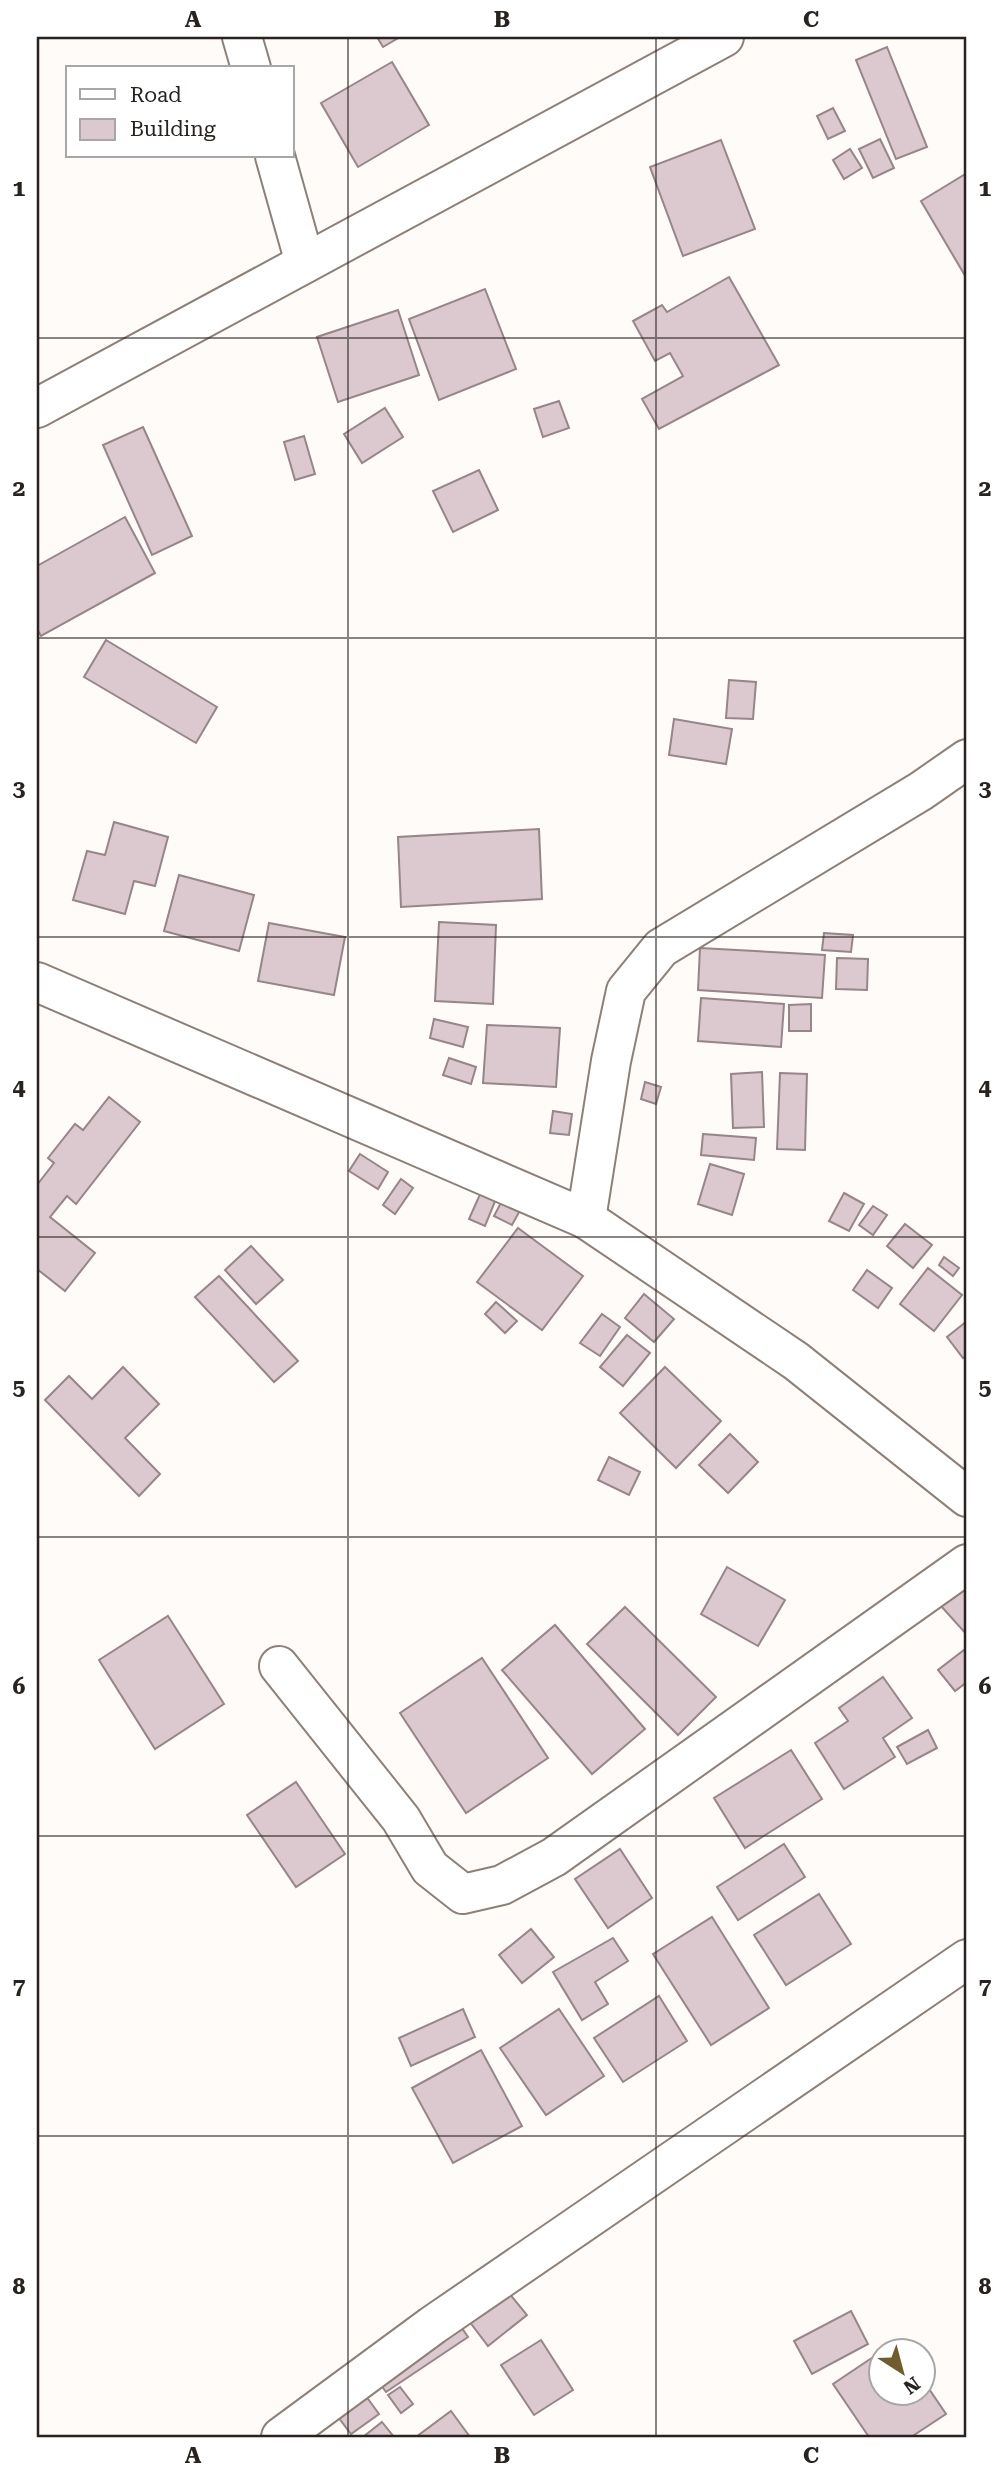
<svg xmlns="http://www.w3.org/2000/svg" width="1004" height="2474" viewBox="0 0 1004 2474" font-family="'Roboto Serif',serif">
  <rect width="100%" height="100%" fill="#fefbf9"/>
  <g fill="#dcc9cf" stroke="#968589" stroke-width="2">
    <path d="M377,37H400L383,47Z"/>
    <path d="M887,47L927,147L896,159L856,60Z"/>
    <path d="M392,62L429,125L358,167L321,103Z"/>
    <path d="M833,108L845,131L828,139L817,116Z"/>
    <path d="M880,139L894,168L873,178L859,149Z"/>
    <path d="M721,140L755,229L683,256L650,167Z"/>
    <path d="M850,149L862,168L844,179L833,160Z"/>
    <path d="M967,173V279L921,201Z"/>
    <path d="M729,277L779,365L659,429L642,399L683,376L670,353L655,361L633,321L662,305L667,312Z"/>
    <path d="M485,289L516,369L439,400L409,319Z"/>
    <path d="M398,310L419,375L338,402L317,337Z"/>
    <path d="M559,401L569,428L543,437L534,409Z"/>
    <path d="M385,408L403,437L362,463L344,434Z"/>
    <path d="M143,427L192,536L152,555L103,445Z"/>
    <path d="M304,436L315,474L295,480L284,442Z"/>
    <path d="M479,470L498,510L453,532L433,491Z"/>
    <path d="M125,517L155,573L41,636L37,629V566Z"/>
    <path d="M106,640L217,707L196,743L84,677Z"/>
    <path d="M729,680L756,682L753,719L726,718Z"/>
    <path d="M674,719L732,729L726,764L669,755Z"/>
    <path d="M114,822L168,837L155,886L134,881L125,914L73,900L87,851L105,855Z"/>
    <path d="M539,829L542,899L401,907L398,837Z"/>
    <path d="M179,875L254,895L239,951L164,931Z"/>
    <path d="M439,922L496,925L493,1004L435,1001Z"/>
    <path d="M269,923L345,937L334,995L258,981Z"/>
    <path d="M824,933L853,935L851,952L822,950Z"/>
    <path d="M700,948L825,955L822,998L698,990Z"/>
    <path d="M837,958L868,959L867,990L836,989Z"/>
    <path d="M701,998L784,1004L781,1047L698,1041Z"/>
    <path d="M811,1004V1031H789V1005Z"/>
    <path d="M434,1019L468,1027L463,1047L430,1038Z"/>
    <path d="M487,1025L560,1028L556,1087L483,1083Z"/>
    <path d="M449,1058L476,1067L471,1084L443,1075Z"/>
    <path d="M762,1072L764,1127L733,1128L731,1074Z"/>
    <path d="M780,1073L807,1074L805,1150L777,1149Z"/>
    <path d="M645,1082L661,1087L656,1104L641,1099Z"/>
    <path d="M109,1097L140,1122L76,1204L67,1196L50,1217L95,1253L65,1291L37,1269V1185L54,1163L48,1158L75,1124L83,1130Z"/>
    <path d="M553,1111L572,1114L569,1135L550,1133Z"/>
    <path d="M703,1134L756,1138L754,1160L701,1155Z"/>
    <path d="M360,1154L388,1172L378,1189L349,1171Z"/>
    <path d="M710,1164L744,1174L732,1215L698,1204Z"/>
    <path d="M401,1179L413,1188L395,1214L383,1205Z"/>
    <path d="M481,1192L496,1199L485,1226L469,1219Z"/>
    <path d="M844,1193L864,1204L849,1231L829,1221Z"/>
    <path d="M505,1195L523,1205L512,1225L494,1216Z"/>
    <path d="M873,1206L887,1215L873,1235L859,1225Z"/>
    <path d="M905,1224L932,1245L913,1268L887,1246Z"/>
    <path d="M518,1228L583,1276L542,1330L477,1282Z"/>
    <path d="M251,1246L283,1280L256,1304L225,1270Z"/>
    <path d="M944,1257L959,1268L953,1276L939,1265Z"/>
    <path d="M928,1268L962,1295L934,1331L900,1304Z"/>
    <path d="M867,1270L892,1288L878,1308L853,1290Z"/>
    <path d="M219,1276L298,1361L274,1382L195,1297Z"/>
    <path d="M644,1294L674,1319L654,1342L625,1318Z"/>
    <path d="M496,1302L517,1321L505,1333L485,1314Z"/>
    <path d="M602,1314L620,1327L600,1356L580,1343Z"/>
    <path d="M967,1321V1355L963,1358L947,1337Z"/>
    <path d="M627,1335L650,1353L623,1386L600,1367Z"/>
    <path d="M123,1367L159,1404L125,1438L160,1474L139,1496L45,1400L69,1376L92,1399Z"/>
    <path d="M665,1367L721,1421L676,1468L620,1413Z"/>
    <path d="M730,1434L758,1462L728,1493L699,1465Z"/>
    <path d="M609,1457L640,1472L629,1495L598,1480Z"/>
    <path d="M727,1567L785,1600L758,1646L701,1614Z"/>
    <path d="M967,1582V1635L941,1606Z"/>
    <path d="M625,1607L716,1697L678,1735L587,1644Z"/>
    <path d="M168,1616L224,1704L155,1749L99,1660Z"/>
    <path d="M555,1625L645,1729L592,1774L502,1670Z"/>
    <path d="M964,1650L967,1654V1682L955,1691L938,1670Z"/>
    <path d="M482,1658L548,1758L466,1813L400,1713Z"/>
    <path d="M883,1677L912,1718L883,1738L895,1757L844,1789L815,1743L848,1721L839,1708Z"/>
    <path d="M928,1730L937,1748L907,1764L897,1747Z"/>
    <path d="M791,1750L822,1799L745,1848L714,1798Z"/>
    <path d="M296,1782L345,1854L296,1887L247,1815Z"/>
    <path d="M784,1844L805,1877L738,1920L717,1887Z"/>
    <path d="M620,1849L652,1898L608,1928L575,1879Z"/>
    <path d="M819,1894L851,1944L786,1985L754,1935Z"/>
    <path d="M712,1917L769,2008L711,2045L653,1954Z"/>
    <path d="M531,1929L554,1957L522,1983L499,1955Z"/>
    <path d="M613,1938L628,1961L595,1982L608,2004L582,2020L553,1972Z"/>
    <path d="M659,1996L687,2041L623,2082L594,2038Z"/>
    <path d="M463,2009L475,2037L411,2066L399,2038Z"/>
    <path d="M559,2009L604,2076L546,2115L500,2048Z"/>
    <path d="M481,2050L522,2126L453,2163L412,2088Z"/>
    <path d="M504,2287L527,2315L488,2346L466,2317Z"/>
    <path d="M851,2311L868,2344L812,2374L794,2341Z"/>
    <path d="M455,2318L468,2337L386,2392L373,2374Z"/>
    <path d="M541,2340L573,2390L534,2415L501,2365Z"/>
    <path d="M897,2341L905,2352H881V2394H923V2380L946,2414L911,2437H869L833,2384Z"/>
    <path d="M400,2387L413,2404L401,2413L388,2395Z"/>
    <path d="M360,2388L379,2414L351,2434L332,2409Z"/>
    <path d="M451,2411L470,2437H416Z"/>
    <path d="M382,2422L394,2437H363Z"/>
  </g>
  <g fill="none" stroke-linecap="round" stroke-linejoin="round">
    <g stroke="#8d8076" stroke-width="42">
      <g id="minor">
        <path d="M242,37L251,68"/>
        <path d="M275,156L305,263"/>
        <path d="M37,408L724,37"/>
        <path d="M586,1219L611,1061L626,991L661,948L921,791L967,759"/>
        <path d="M279,1666L401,1819L430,1868L463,1894L502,1885L554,1857L967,1564"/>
        <path d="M281,2437L433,2325L967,1959"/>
      </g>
    </g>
    <g stroke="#8d8076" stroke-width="42">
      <path id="tertiary" d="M37,982L586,1219L796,1361L967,1497"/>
    </g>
    <use href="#minor" stroke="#fff" stroke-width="38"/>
    <use href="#tertiary" stroke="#fff" stroke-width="38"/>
  </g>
  <path fill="none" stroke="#28231f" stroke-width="2" stroke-opacity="0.55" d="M348,37V2437M656,37V2437M37,338H967M37,638H967M37,937H967M37,1237H967M37,1537H967M37,1836H967M37,2136H967"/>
  <rect width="1004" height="2474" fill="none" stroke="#ffffff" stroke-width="77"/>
  <rect x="66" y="66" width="228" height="91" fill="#ffffff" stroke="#a9a7a5" stroke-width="2"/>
  <rect x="80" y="89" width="35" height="10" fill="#ffffff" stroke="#a9a7a5" stroke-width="2"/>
  <text x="130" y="102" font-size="21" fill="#28231f">Road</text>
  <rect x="80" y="119" width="35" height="21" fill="#dcc9cf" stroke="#a9a7a5" stroke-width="2"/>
  <text x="130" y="136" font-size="21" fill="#28231f">Building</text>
  <g transform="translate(902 2372) rotate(144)"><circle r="33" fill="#ffffff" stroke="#a9a7a5" stroke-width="2"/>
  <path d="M0-5L12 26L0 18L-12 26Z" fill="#715d2c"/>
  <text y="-10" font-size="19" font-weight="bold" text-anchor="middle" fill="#28231f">N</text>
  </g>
  <rect x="38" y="38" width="927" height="2398" fill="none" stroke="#28231f" stroke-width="2.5"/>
  <g font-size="23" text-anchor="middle" font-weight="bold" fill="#28231f">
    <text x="193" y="27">A</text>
    <text x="502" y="27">B</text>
    <text x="811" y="27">C</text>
    <text x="19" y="196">1</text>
    <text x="985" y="196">1</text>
    <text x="19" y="496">2</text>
    <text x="985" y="496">2</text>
    <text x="19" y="796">3</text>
    <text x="985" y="796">3</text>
    <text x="19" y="1095">4</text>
    <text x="985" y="1095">4</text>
    <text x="19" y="1395">5</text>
    <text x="985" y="1395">5</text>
    <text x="19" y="1694">6</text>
    <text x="985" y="1694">6</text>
    <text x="19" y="1994">7</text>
    <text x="985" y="1994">7</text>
    <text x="19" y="2294">8</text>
    <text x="985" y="2294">8</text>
    <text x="193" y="2463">A</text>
    <text x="502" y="2463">B</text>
    <text x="811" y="2463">C</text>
  </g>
</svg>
